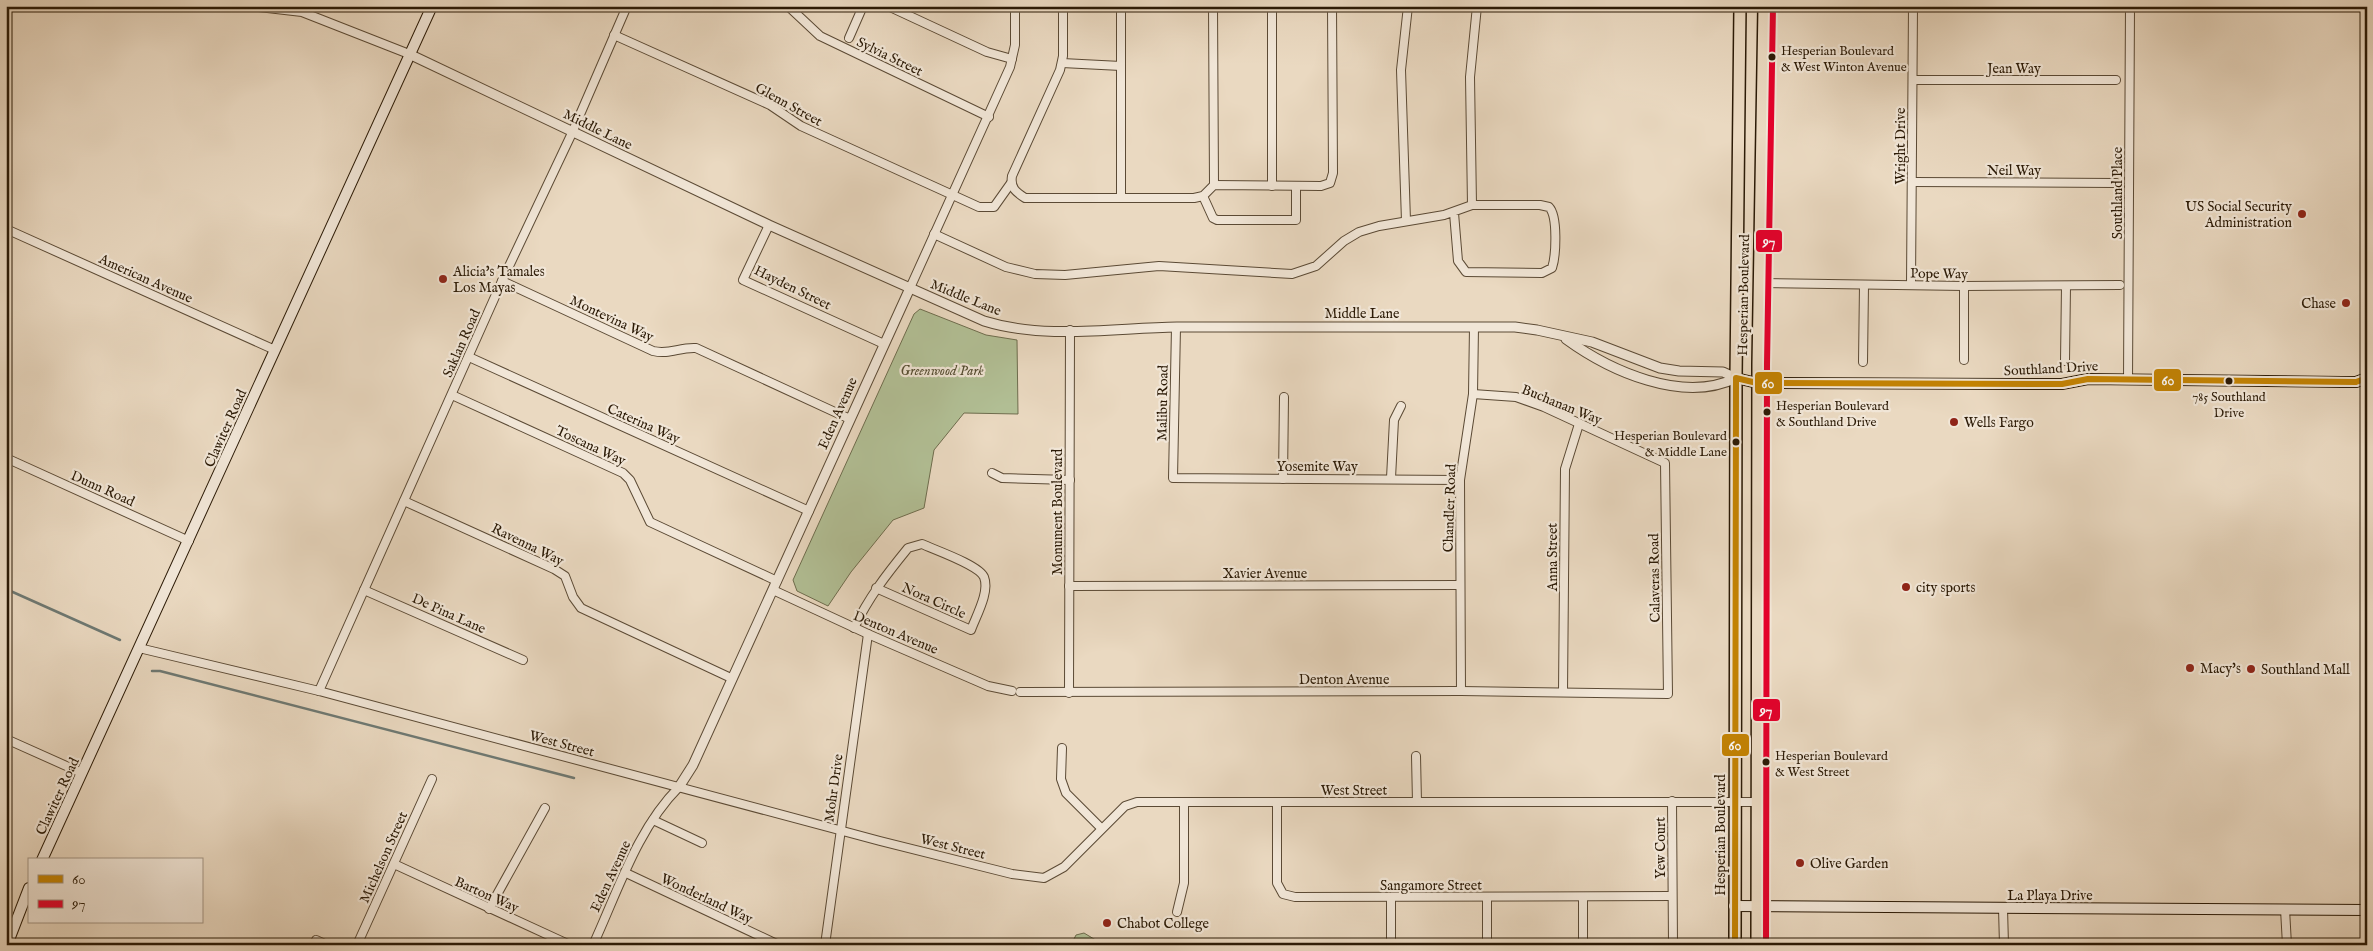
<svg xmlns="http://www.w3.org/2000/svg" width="2373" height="951" viewBox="0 0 2373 951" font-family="'IM FELL English',serif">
  <rect width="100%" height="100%" fill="#ead9c1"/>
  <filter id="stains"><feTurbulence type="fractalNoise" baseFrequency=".004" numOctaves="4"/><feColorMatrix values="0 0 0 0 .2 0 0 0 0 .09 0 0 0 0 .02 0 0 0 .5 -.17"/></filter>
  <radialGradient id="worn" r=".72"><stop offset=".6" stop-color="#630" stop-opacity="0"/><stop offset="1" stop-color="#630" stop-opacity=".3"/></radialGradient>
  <g fill="#b2c096" stroke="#6e6d4e">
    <path d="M920,309L986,335L1017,340L1018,414L964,413L934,450L924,508L893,520L851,572L828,606L797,591L793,580L914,314Z"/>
    <path d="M1084,933L1104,945H1071L1076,935Z"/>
  </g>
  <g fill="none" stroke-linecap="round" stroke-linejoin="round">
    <g stroke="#6e7973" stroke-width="2.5">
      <path d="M6,589L120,640"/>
      <path d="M152,671H160L574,778"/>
    </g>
    <g stroke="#5b4a35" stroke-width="10">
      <g id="minor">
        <path d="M251,6L302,12L409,54"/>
        <path d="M788,6L820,36L989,117"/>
        <path d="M888,6L987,52L1012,59"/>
        <path d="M1063,6V56L1060,70L1012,176C1010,188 1016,192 1025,198H1194L1203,196L1214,185L1321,186L1330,183L1333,173L1332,6"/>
        <path d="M1121,6V198"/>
        <path d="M1213,6L1214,185"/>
        <path d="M614,35L770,105L801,126L979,207H994L1011,183"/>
        <path d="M849,38L863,6"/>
        <path d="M1062,63L1121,66"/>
        <path d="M1913,80H2116"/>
        <path d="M1912,182L2116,183"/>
        <path d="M1272,186V6"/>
        <path d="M1203,196L1213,218L1217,220H1296V186"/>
        <path d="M1472,205L1470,77L1477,6"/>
        <path d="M1406,221L1401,70L1408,6"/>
        <path d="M769,225L743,280L884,344"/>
        <path d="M6,229L275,350"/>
        <path d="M934,234L1006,267L1035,274L1065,275L1159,266L1292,274L1316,266L1344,241L1359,232L1379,226L1444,215L1472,205H1540L1549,207C1558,216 1556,256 1552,268L1542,273L1466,272L1458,261L1454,213"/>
        <path d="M502,281L653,351C670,355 679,347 696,348L850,419"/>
        <path d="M1758,283L1964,286L2120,285"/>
        <path d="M1911,285L1913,6"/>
        <path d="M910,288L1010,67L1015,45V6"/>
        <path d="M1176,327L1173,478L1460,480"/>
        <path d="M469,357L809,511"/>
        <path d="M1964,360V286"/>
        <path d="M2065,361L2066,286"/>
        <path d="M1863,362L1864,285"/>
        <path d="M2128,380L2130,6"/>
        <path d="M452,395L623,473L630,480L650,522L777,581"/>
        <path d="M6,458L189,541"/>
        <path d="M992,473L1002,478L1070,480"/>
        <path d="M1391,478L1394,420L1401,406"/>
        <path d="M1283,479L1284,397"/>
        <path d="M404,501L554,569L565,576L573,597L581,608L731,678"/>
        <path d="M1069,586L1460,585"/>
        <path d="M364,590L523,660"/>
        <path d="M773,590L868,634L988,686L1012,691"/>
        <path d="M854,628C869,597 886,575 908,548L922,544C935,550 979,565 984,577C990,592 976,616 971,630L876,588"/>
        <path d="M139,648L319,691L880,841L1012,874L1044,878L1064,867L1125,806L1137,802H1757"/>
        <path d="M319,691L502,281L572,133L627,6"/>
        <path d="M1461,691L1460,480L1473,394L1474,327"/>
        <path d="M1020,692L1461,691L1668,694L1665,463L1544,407L1516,397L1473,394"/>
        <path d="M1563,692L1565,469L1579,424"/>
        <path d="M1069,693L1070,330"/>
        <path d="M6,739L82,773"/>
        <path d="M1062,748L1061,779L1066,793L1101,828"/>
        <path d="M1416,756L1417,802"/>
        <path d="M1672,801L1673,945"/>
        <path d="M1277,803V883L1283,894L1295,897L1672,896"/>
        <path d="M653,820L702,843"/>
        <path d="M394,864L570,945"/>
        <path d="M626,873L779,945"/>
        <path d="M1391,897V945"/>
        <path d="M2003,908L2004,945"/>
        <path d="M489,909L545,808"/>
        <path d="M2285,909L2287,945"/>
        <path d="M1177,912L1184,883V803"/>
        <path d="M316,940L327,945"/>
        <path d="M357,945L432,779"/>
        <path d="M593,945C618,891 637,829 679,787"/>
        <path d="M825,945L868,634"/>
        <path d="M1487,945V897"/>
        <path d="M1583,945V897"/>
      </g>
    </g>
    <g stroke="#5b4a35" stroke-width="11">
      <g id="tertiary">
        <path d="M409,54L769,225L984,321C1045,340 1114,328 1177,327C1290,326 1403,327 1515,327L1537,330L1592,342L1660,368L1679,371L1723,372L1736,378"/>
        <path d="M1566,339C1610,371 1683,404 1736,378"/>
        <path d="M679,787L693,765L910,288"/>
      </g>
    </g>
    <g stroke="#2b1a06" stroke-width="12">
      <g id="secondary">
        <path d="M1736,378L1757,383L2010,384H2062L2088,379L2342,382H2356L2367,378"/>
        <path d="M42,860L432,6"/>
        <path d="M1734,906L2367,910"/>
        <path d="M7,945L29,888"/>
      </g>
    </g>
    <g stroke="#2b1a06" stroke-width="14">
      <g id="primary">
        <path d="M1735,945L1736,378L1740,6"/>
        <path d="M1757,945L1758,364L1764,6"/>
      </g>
    </g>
    <use href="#minor" stroke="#f1e6d7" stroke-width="8"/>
    <use href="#tertiary" stroke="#f1e6d7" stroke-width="9"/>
    <use href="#secondary" stroke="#f1e6d7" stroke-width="10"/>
    <use href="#primary" stroke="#ead9c1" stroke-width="11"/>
    <g stroke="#f1e6d7" stroke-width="10">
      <path id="bus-1" d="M1735,945L1736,378L1757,383L2062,384L2088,379L2356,382L2367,378"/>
    </g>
    <g stroke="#f1e6d7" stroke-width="10">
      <path id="bus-2" d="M1766,945L1767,364L1773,6"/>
    </g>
    <use href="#bus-1" stroke="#c48302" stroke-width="6"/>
    <use href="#bus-2" stroke="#e4002b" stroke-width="6"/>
  </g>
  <g fill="#2b1a06" stroke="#f1e6d7" stroke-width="2">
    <circle cx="1772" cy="57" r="4.5"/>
    <circle cx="2229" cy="381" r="4.5"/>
    <circle cx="1767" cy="412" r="4.5"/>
    <circle cx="1736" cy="442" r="4.5"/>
    <circle cx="1766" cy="762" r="4.5"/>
  </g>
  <g fill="#8f2418" stroke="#f1e6d7" stroke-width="2">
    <circle cx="2302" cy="214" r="5"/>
    <circle cx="443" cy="279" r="5"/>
    <circle cx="2346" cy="303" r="5"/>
    <circle cx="1954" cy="422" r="5"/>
    <circle cx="1906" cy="587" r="5"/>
    <circle cx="2190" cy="668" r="5"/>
    <circle cx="2251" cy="669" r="5"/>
    <circle cx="1800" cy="863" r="5"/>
    <circle cx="1107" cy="923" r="5"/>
  </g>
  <g text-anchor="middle" stroke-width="4.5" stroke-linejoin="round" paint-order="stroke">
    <g font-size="13" fill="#2b1a06" stroke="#f1e6d7" text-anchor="start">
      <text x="1781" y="55">Hesperian Boulevard<tspan x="1781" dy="16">&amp; West Winton Avenue</tspan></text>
      <text x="2229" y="401" text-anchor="middle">785 Southland<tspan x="2229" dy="16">Drive</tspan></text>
      <text x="1776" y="410">Hesperian Boulevard<tspan x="1776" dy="16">&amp; Southland Drive</tspan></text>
      <text x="1727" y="440" text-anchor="end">Hesperian Boulevard<tspan x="1727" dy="16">&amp; Middle Lane</tspan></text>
      <text x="1775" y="760">Hesperian Boulevard<tspan x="1775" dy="16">&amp; West Street</tspan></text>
    </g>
    <g font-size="14" fill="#2b1a06" stroke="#f1e6d7">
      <text transform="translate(890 56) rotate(26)" y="5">Sylvia Street</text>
      <text x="2014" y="73">Jean Way</text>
      <text transform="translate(789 104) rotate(29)" y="5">Glenn Street</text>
      <text transform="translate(598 129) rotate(26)" y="5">Middle Lane</text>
      <text transform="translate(1900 146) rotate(-90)" y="5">Wright Drive</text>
      <text x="2014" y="175">Neil Way</text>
      <text transform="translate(2117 193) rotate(-90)" y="5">Southland Place</text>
      <text transform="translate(1939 273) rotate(1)" y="5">Pope Way</text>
      <text transform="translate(146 278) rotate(24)" y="5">American Avenue</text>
      <text transform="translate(793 287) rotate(26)" y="5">Hayden Street</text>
      <text transform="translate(1743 295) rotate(-89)" y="5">Hesperian Boulevard</text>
      <text transform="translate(966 297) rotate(22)" y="5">Middle Lane</text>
      <text x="1362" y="318">Middle Lane</text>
      <text transform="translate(612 318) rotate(25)" y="5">Montevina Way</text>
      <text transform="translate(461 343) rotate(-66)" y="5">Saklan Road</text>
      <text transform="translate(2051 368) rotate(-3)" y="5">Southland Drive</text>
      <text transform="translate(1162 403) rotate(-89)" y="5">Malibu Road</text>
      <text transform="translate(1562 404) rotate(22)" y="5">Buchanan Way</text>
      <text transform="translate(837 413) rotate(-66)" y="5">Eden Avenue</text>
      <text transform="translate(644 423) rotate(24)" y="5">Caterina Way</text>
      <text transform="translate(225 428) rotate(-66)" y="5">Clawiter Road</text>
      <text transform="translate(591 445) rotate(25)" y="5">Toscana Way</text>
      <text x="1317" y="471">Yosemite Way</text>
      <text transform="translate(103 488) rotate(24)" y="5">Dunn Road</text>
      <text transform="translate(1449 508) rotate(-88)" y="5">Chandler Road</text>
      <text transform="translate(1057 512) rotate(-90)" y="5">Monument Boulevard</text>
      <text transform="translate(528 544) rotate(26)" y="5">Ravenna Way</text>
      <text transform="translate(1552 557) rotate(-90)" y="5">Anna Street</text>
      <text x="1265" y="578">Xavier Avenue</text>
      <text transform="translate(1654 578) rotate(-91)" y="5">Calaveras Road</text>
      <text transform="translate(934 600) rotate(24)" y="5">Nora Circle</text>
      <text transform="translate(449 613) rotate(24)" y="5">De Pina Lane</text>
      <text transform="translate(896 632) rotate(23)" y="5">Denton Avenue</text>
      <text x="1344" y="684">Denton Avenue</text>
      <text transform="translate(562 743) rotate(15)" y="5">West Street</text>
      <text transform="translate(833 788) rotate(-82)" y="5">Mohr Drive</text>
      <text x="1354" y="795">West Street</text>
      <text transform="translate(57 796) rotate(-65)" y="5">Clawiter Road</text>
      <text transform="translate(1720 835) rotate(-90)" y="5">Hesperian Boulevard</text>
      <text transform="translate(953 846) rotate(14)" y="5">West Street</text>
      <text transform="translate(1660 848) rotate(-90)" y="5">Yew Court</text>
      <text transform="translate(383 857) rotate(-66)" y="5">Michelson Street</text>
      <text transform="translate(610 876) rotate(-65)" y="5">Eden Avenue</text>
      <text x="1431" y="890">Sangamore Street</text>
      <text transform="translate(487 894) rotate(24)" y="5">Barton Way</text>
      <text x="2050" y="900">La Playa Drive</text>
      <text transform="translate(707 898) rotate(25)" y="5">Wonderland Way</text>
    </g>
    <g font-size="14" fill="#2b1a06" stroke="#f1e6d7" text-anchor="start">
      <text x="2292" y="211" text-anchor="end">US Social Security<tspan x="2292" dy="16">Administration</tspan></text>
      <text x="453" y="276">Alicia's Tamales<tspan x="453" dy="16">Los Mayas</tspan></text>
      <text x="2336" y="308" text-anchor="end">Chase</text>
      <text x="1964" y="427">Wells Fargo</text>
      <text x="1916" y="592">city sports</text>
      <text x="2200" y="673">Macy's</text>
      <text x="2261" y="674">Southland Mall</text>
      <text x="1810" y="868">Olive Garden</text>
      <text x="1117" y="928">Chabot College</text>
    </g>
    <g font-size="14" font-style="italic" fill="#544c31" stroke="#f1e6d7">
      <text x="942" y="375">Greenwood Park</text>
    </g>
  </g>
  <g stroke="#f1e6d7" stroke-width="2">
    <rect x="1755" y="229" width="28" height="24" rx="5" fill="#e4002b"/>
    <rect x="2153" y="368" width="29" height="24" rx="5" fill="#c48302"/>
    <rect x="1754" y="371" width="29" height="24" rx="5" fill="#c48302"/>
    <rect x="1752" y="698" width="29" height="24" rx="5" fill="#e4002b"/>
    <rect x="1721" y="733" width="29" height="24" rx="5" fill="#c48302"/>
  </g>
  <g font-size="14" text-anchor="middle" font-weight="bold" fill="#fff">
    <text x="1769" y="246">97</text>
    <text x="2168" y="385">60</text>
    <text x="1768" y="388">60</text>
    <text x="1766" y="715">97</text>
    <text x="1735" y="750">60</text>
  </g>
  <rect width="2373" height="951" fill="none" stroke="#ead9c1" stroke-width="25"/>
  <rect x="8" y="8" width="2358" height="936" fill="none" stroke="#2b1a06" stroke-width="2.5"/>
  <rect x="12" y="12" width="2348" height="926" fill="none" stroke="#2b1a06"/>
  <rect x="28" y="858" width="175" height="65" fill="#f1e6d7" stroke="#a29483"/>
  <rect x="38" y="875" width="25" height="8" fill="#c48302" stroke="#a29483"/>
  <text x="72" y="884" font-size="15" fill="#2b1a06">60</text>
  <rect x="38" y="900" width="25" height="8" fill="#e4002b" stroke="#a29483"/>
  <text x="72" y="908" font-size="15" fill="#2b1a06">97</text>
  <rect width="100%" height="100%" filter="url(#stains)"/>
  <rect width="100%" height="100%" fill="url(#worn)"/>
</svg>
